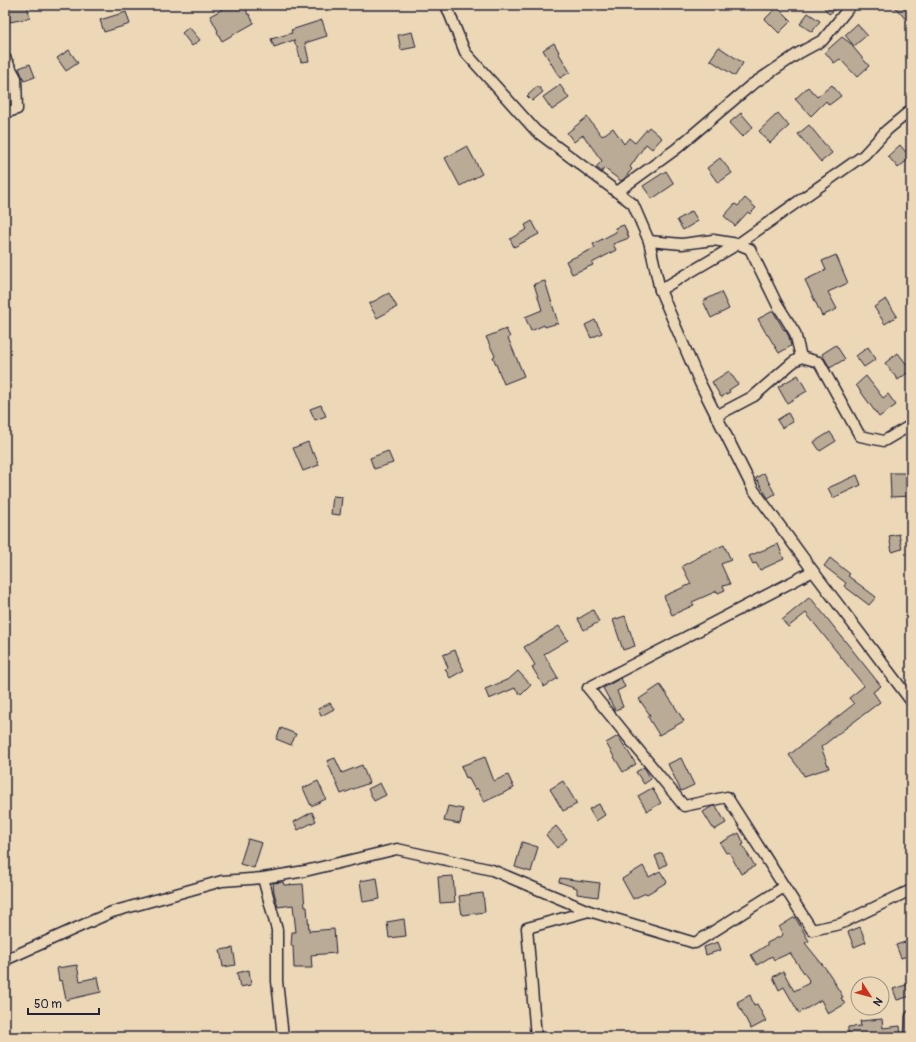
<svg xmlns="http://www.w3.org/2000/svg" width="916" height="1042" viewBox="0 0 916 1042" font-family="Pangolin,sans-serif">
  <rect width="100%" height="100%" fill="#ecd8b6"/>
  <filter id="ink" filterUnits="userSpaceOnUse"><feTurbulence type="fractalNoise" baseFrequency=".025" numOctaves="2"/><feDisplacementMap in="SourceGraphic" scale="8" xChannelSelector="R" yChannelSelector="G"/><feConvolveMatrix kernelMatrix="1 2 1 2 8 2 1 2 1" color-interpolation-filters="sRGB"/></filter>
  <g filter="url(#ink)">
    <g fill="#baab97" stroke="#22223b">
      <path d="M6,5H27L30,18L10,22Z"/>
      <path d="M230,5H245L248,15L249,14L254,23L222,41L217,32L218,31L210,16Z"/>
      <path d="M822,5H841L829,14Z"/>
      <path d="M893,5H911V25Z"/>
      <path d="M777,7L791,21L779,33L765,19Z"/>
      <path d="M126,12L130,24L104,32L100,20Z"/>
      <path d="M808,13L820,21L812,32L800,24Z"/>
      <path d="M322,20L327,36L305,43L309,61L301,62L297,46H296L294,40L274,47L271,39L292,33L291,30Z"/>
      <path d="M857,24L867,35L853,47L869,66L857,77L840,59L834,63L825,52L842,37L854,46L845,35Z"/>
      <path d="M189,27L200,40L192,46L182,33Z"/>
      <path d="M412,32L416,47L401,50L398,35Z"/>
      <path d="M554,43L559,52H558L570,72L560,78L543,50Z"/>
      <path d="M719,47L743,63L735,76L710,60Z"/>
      <path d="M69,50L78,63L66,71L57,58Z"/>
      <path d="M30,64L35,77L24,81L19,68Z"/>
      <path d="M560,85L569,98L552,110L543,97Z"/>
      <path d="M832,85L841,96L829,105L826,101L811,116L795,99L808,87L817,97Z"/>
      <path d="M538,86L543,92L532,101L527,96Z"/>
      <path d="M741,113L753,127L742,137L729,123Z"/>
      <path d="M778,113L789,126L770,143L759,131Z"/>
      <path d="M587,117L602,136L613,128L624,144L629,138L635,143L649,127L662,138L652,149L646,144L630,167L632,169L624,179L621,181L604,168L602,172L596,167L602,161L583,135L574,142L567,133Z"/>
      <path d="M809,125L832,153L821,162L798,134Z"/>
      <path d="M900,145L906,152L911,147V157L898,168L888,156Z"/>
      <path d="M467,146L482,174L460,186L445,158Z"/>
      <path d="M720,158L732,173L718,183L707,168Z"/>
      <path d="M666,171L674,184L652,199L643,186Z"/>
      <path d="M745,198L756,208L750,214L748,212L735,226L724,216L735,204L738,206Z"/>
      <path d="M692,211L698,221L683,230L677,220Z"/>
      <path d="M532,221L539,234L514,247L510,239L527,229L525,225Z"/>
      <path d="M624,225L629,238L613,244L616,250L592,263L593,265L572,274L566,261L595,248L593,244L616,232L615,228Z"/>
      <path d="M836,255L848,283L828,292L837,309L822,316L805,280L826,270L822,261Z"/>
      <path d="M545,281L558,323L545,327L544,325L531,331L525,317L542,310L534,284Z"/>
      <path d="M721,292L729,309L711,318L703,301Z"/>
      <path d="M389,293L397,307L377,318L369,304Z"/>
      <path d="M886,299L897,316L885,324L874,307Z"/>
      <path d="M773,311L784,330L785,329L789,337L791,346L779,353L768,335H767L758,319Z"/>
      <path d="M595,320L602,333L591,338L585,325Z"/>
      <path d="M506,329L510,337L508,338L524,376L504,384L493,357L495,356L486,337Z"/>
      <path d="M836,345L845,359L830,368L822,354Z"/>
      <path d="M868,347L876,359L864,367L856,356Z"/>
      <path d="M898,353L911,370L898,380L885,363Z"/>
      <path d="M729,371L738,384L729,390L730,392L721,397L712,382Z"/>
      <path d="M798,375L807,391L787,403L778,387Z"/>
      <path d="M866,376L883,398L888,394L896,405L879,417L856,385Z"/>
      <path d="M321,405L326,416L315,420L310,409Z"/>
      <path d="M788,413L793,422L782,428L777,420Z"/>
      <path d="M830,432L836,441L820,451L814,442Z"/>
      <path d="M308,442L312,453H314L319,465L303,471L293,448Z"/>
      <path d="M388,451L393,463L374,469L370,458Z"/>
      <path d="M764,473L775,494L768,498L756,478Z"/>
      <path d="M890,473H911V496L891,497Z"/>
      <path d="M857,475L861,485L833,498L828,488Z"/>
      <path d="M333,496L342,497L340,515L331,514Z"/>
      <path d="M899,534L902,549L892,552L889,536Z"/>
      <path d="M778,544L784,559L760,570L756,563L753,564L749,556Z"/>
      <path d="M724,545L731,560L721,564L730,584L723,586L725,590L718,593L717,591L692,602L694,605L672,615L664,596L691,584L682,566L701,556V555Z"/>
      <path d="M830,558L850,574L848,576L876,597L869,605L844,586L846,583L824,566Z"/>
      <path d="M810,597L881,686L873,692L880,702L821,747L829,768L804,776L802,772L789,755L854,704L849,698L864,686L806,613L788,627L782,620Z"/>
      <path d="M593,610L599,622L584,630L578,619Z"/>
      <path d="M625,616L635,646L623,650L613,620Z"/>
      <path d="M559,626L568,640L544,654L558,678L544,687L532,667L535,665L524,647Z"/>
      <path d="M455,650L459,659H458L464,670L450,678L445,669L448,668L443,655Z"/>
      <path d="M518,671L531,685L521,695L515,688L489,699L485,689L509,679Z"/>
      <path d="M621,678L625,687L617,691L623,707L615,710L603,688Z"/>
      <path d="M660,685L672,702L684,721L659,735L648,717L650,715L639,699Z"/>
      <path d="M330,703L334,709L321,716L318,709Z"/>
      <path d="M281,728L296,734L291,745L276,739Z"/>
      <path d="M618,736L636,764L623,772L606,743Z"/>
      <path d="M485,757L494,781L508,775L514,788L484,802L477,788L475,790L468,777L466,778L461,766Z"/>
      <path d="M335,758L342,773L362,765L369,783L341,794L327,761Z"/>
      <path d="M681,758L694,785L681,791L668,764Z"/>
      <path d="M644,767L651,779L644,784L636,772Z"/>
      <path d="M318,781L326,799L311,806L303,788Z"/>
      <path d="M563,781L577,804L563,811L550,789Z"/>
      <path d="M380,783L386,795L374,801L368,789Z"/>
      <path d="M652,788L661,803L647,811L638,796Z"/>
      <path d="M599,804L605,815L596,821L589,809Z"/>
      <path d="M448,806L463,809L460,824L444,821Z"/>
      <path d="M716,806L726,823L714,830L703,812L711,807Z"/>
      <path d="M312,812L316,821L298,830L294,822Z"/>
      <path d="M556,826L567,839L557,848L546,835Z"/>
      <path d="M739,833L744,844L742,845L755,866L741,874L729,852L726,853L720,843Z"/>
      <path d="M248,839L262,843L254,868L240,864Z"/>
      <path d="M522,842L538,847L531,872L515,867Z"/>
      <path d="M662,853L667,864L660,868L655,856Z"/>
      <path d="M643,866L649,877L660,871L667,882L647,894L646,893L633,899L622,879Z"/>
      <path d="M453,876L455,902L440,903L438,877Z"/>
      <path d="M377,878L380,899L363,902L360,881Z"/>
      <path d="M560,878L600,883L598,897L577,894V888L559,882Z"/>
      <path d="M283,882L284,885L303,884L305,907H307L309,931L334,929L336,953L311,955L312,968H294L293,946H291L292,932H296L293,905L278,907L274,892L273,883Z"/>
      <path d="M483,893L485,912L462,915L459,896Z"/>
      <path d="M795,917L809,941L805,943L826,969L836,984H835L843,997L841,998L845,1004L828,1014L821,1000L799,1013L784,987L779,990L773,977L783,971L794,991L809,983L808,981L809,980L790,953L774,960L772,956L757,965L751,955L767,945V943L783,935L779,927Z"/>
      <path d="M404,919L406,936L389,938L387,922Z"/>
      <path d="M860,927L866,942L854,947L848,932Z"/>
      <path d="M911,940V955L901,958L896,945Z"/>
      <path d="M718,942L721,950L706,955L704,947Z"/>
      <path d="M233,948L236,965L223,967L220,950Z"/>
      <path d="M77,965L80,981L98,977L101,992L66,1000L62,980L59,981L57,968Z"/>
      <path d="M249,970L251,985L240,987L237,973Z"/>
      <path d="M909,984L911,990V996L897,1000L893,989Z"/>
      <path d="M750,995L754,1005L757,1004L766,1021L751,1029L737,1002Z"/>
      <path d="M882,1019L883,1028L900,1026L901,1036L893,1037H863V1035L848,1036V1027L861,1026L860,1021Z"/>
    </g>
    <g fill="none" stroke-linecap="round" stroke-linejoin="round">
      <g stroke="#22223b" stroke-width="13">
        <g id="minor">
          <path d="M446,5L465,52L536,131L633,204L649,241L660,290L700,383L753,489L813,571L911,701"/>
          <path d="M5,58L16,78L17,109L5,113"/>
          <path d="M617,192L676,149L750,86L799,53L823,40L851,5"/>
          <path d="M649,241L682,244L713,240L738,244L864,155L887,130L911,110"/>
          <path d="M660,290L738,244L750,249L777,304L795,333L801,357"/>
          <path d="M716,416L754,396L792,363L801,357L819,362L860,436L884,441L911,425"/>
          <path d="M813,571L588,688L684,806L727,797L812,930L840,924L911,890"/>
          <path d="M263,878L277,930V981L283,1037"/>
          <path d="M5,960L112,912L222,881L263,878L305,871L397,849L492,870L589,911"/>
          <path d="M536,1037L527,928L589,911L695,943L784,887"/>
          <path d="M910,1037L911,1016"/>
        </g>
      </g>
      <use href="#minor" stroke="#ecd8b6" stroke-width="10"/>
    </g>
  </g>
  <rect width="916" height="1042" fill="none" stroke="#ecd8b6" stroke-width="20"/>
  <rect x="10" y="10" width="896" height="1022" fill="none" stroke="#22223b" stroke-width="1.5" filter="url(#ink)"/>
  <g transform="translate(870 996) rotate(126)"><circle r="19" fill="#ecd8b6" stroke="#9b8f85"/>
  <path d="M0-3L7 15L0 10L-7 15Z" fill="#c8321e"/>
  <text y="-6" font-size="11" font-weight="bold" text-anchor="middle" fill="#22223b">N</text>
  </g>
  <path d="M28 1008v6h71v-6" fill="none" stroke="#22223b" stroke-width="2"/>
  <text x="34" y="1008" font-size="12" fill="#22223b" stroke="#ecd8b6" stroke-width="3" paint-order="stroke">50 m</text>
</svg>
